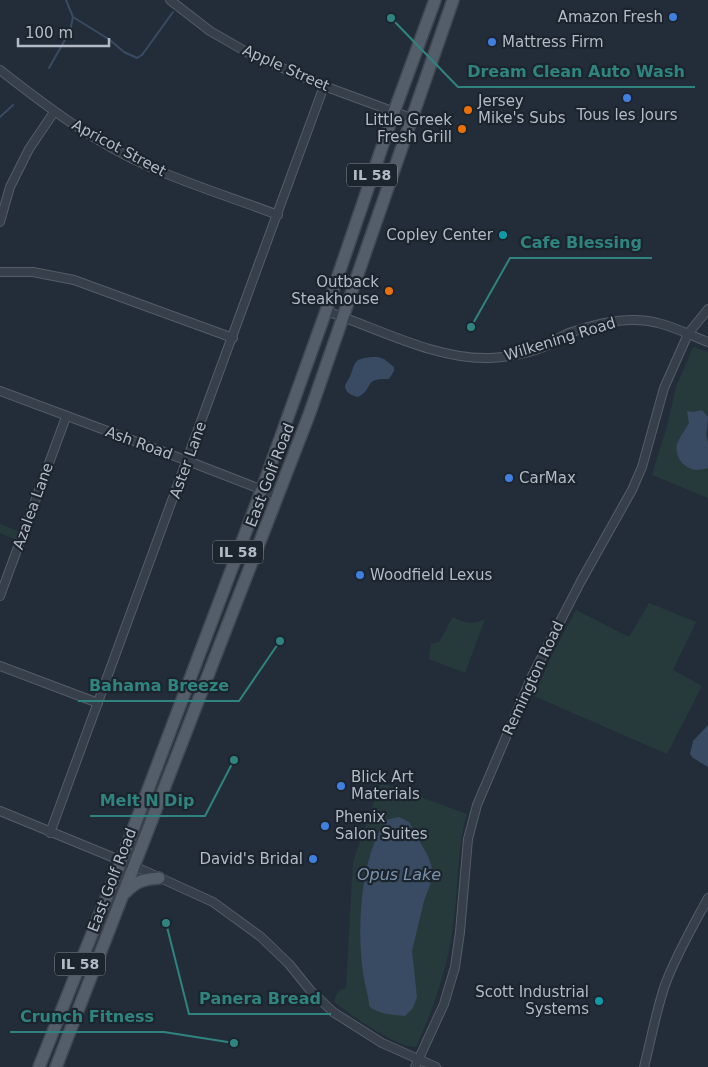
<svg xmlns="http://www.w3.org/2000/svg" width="708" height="1067" viewBox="0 0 708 1067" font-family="'DejaVu Sans',sans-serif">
  <rect width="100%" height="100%" fill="#232d39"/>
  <g fill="#263a3b">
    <path d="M693,347L708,352V498L652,475L667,426L676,387Z"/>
    <path d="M0,524L20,532L17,540L0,533Z"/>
    <path d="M649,603L696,622L673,670L702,686L667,754L534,696L554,651L576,610L629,637Z"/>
    <path d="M453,617C465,624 473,625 485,619L465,673L429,659L431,644L439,642Z"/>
    <path d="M380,785H388L467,814C456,851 459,889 453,927C447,969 434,1008 416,1047C394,1047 352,1015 334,1002C336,995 338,990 346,988L353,862Z"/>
  </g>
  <g fill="#394b62">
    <path d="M378,357L384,359L394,367V371L389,379C362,378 375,388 358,397C351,395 345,393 345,385C359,366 346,357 378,357Z"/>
    <path d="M702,410L708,417L706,436L708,442V468C704,469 700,470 696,470C684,469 674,456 677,444C680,436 685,430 689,423L687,411L693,412Z"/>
    <path d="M708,725V767L693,758L690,754L693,741Z"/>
    <path d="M399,817L409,822L428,856L432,868L431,882L424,901L412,951L417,997L413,1008L405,1016C394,1015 377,1014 369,1006C369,995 364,984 363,972C357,926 360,859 386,820Z"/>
  </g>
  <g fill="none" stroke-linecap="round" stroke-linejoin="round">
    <g stroke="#394b62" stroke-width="2">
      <path d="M66,0L73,17"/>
      <path d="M73,17L110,40L124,52L137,58L142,55L173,12"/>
      <path d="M49,68L70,31L73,17"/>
      <path d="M0,117L13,105"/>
    </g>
    <g stroke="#545d67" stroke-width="10">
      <g id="street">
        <path d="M170,0L210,31L250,54L324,86L411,118"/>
        <path d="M0,70C47,107 95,143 150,167C191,185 236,199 278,215"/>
        <path d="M0,222L10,187L29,149L54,112"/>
        <path d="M0,272H33L74,280L233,338"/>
        <path d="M326,311C377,328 436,360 490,358C509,357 528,354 546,346C554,342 561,336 569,333C597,323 629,315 658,323C675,327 692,336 708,342"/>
        <path d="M0,391L188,461L278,496"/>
        <path d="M0,596L66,417"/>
        <path d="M0,666L98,703"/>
        <path d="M0,811L134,866L213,902L261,937L289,964L310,990L333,1012L382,1043L436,1067"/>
        <path d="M50,833L324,86"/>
        <path d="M415,1067L444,1004L455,967L460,932L468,839L477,805L532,676L581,581L632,490L642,467L664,388L688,334L708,309"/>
        <path d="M644,1067C651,1040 656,1011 665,985C676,955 693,926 708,898"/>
      </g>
    </g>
    <g stroke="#404852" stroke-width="14">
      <g id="primary">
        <path d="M126,892C136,881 145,879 159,878"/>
        <path d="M39,1067L121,861L262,489L326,311L394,112L435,0"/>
        <path d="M56,1067L309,415L453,0"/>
      </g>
    </g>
    <use href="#street" stroke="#363f4a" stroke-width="8"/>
    <use href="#primary" stroke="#545e6a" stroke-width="11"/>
  </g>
  <g fill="#3f7fe0" stroke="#1c242e" stroke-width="2">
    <circle cx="673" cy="17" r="5"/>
    <circle cx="492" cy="42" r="5"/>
    <circle cx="627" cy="98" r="5"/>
    <circle cx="509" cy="478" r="5"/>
    <circle cx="360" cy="575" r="5"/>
    <circle cx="341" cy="786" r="5"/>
    <circle cx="325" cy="826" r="5"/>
    <circle cx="313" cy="859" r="5"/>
  </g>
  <g fill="#e8710a" stroke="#1c242e" stroke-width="2">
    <circle cx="468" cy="110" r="5"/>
    <circle cx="462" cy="129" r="5"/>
    <circle cx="389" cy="291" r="5"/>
  </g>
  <g fill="#0f9aa8" stroke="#1c242e" stroke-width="2">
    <circle cx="503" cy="235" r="5"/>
    <circle cx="599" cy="1001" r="5"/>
  </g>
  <g text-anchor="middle" stroke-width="4.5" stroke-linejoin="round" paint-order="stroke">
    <g fill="#1c242e" stroke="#848d98" stroke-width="1">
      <rect x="347" y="163.5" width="50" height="23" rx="4"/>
      <rect x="213" y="540.5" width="50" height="23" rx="4"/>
      <rect x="55" y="952.5" width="50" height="23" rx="4"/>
    </g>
    <g font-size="14" font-weight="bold" fill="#b1bac5">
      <text x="372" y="180">IL 58</text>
      <text x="238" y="557">IL 58</text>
      <text x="80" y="969">IL 58</text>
    </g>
    <g font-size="15" fill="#b1bac5" stroke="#1c242e" text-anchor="end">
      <text x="663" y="22">Amazon Fresh</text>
      <text x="502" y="47" text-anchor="start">Mattress Firm</text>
      <text x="478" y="106" text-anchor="start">Jersey<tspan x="478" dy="17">Mike's Subs</tspan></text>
      <text x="627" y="120" text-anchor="middle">Tous les Jours</text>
      <text x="452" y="125">Little Greek<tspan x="452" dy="17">Fresh Grill</tspan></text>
      <text x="493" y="240">Copley Center</text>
      <text x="379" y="287">Outback<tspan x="379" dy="17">Steakhouse</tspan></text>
      <text x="519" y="483" text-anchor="start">CarMax</text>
      <text x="370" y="580" text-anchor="start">Woodfield Lexus</text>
      <text x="351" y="782" text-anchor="start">Blick Art<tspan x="351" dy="17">Materials</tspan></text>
      <text x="335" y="822" text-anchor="start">Phenix<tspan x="335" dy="17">Salon Suites</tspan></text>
      <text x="303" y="864">David's Bridal</text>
      <text x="589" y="997">Scott Industrial<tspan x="589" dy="17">Systems</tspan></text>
    </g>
    <g font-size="15" fill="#b1bac5" stroke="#1c242e">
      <text transform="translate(286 68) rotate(24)" y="5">Apple Street</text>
      <text transform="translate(119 148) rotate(28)" y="5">Apricot Street</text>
      <text transform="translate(560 339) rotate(-17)" y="5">Wilkening Road</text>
      <text transform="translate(139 443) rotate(20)" y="5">Ash Road</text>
      <text transform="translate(188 460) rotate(-70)" y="5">Aster Lane</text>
      <text transform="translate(270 475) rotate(-69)" y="5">East Golf Road</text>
      <text transform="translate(33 506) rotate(-70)" y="5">Azalea Lane</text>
      <text transform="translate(533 678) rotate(-65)" y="5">Remington Road</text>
      <text transform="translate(112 880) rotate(-69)" y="5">East Golf Road</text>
    </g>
    <g font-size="16" font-style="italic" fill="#7b91ac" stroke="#1c242e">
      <text x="399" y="880">Opus Lake</text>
    </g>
  </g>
  <path fill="none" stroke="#2f847f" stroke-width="2" d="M391 18L458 87H695M471 327L510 258H652M280 641L239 701H78M234 760L205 816H90M166 923L189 1014H331M234 1043L164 1032H10"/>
  <g fill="#2f847f" stroke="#1c242e" stroke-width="2">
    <circle cx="391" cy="18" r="5"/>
    <circle cx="471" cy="327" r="5"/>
    <circle cx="280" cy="641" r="5"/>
    <circle cx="234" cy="760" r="5"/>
    <circle cx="166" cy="923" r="5"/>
    <circle cx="234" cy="1043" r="5"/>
  </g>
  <g font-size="16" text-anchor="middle" font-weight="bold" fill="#2f847f" stroke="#1c242e" stroke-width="4.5" stroke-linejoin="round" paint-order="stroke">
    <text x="576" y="77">Dream Clean Auto Wash</text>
    <text x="581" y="248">Cafe Blessing</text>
    <text x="159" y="691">Bahama Breeze</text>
    <text x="147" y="806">Melt N Dip</text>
    <text x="260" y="1004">Panera Bread</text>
    <text x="87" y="1022">Crunch Fitness</text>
  </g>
  <path d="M18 38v8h91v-8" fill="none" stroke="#b1bac5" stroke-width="2.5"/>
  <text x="25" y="38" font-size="15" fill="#b1bac5" stroke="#1c242e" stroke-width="4" paint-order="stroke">100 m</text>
</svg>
